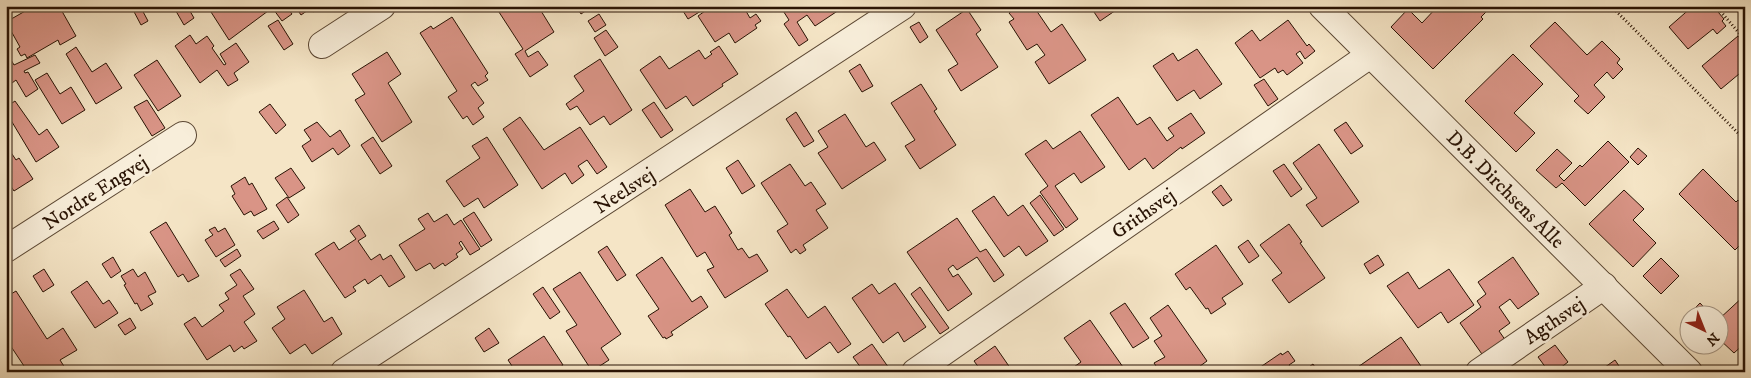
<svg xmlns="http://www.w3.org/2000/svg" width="1751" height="378" viewBox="0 0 1751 378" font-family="'IM FELL DW Pica',serif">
  <rect width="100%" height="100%" fill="#f5e5c6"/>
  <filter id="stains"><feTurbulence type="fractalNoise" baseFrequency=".004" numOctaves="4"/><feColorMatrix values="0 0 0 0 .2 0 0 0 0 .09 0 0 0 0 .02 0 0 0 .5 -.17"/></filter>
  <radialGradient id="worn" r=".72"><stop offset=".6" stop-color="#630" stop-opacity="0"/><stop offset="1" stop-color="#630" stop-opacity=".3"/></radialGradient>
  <g fill="#d99486" stroke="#291304">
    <path d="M34,6H59L76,36L60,45L58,40L27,58L25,54L21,56L17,49L20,47L6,22Z"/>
    <path d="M131,6H140L148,21L141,25Z"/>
    <path d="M173,6H187L194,18L184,25Z"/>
    <path d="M220,6H228L230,9L233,6H264L268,11L229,40L211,12Z"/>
    <path d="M271,6H286L292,14L282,21Z"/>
    <path d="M295,6H321L313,12L311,8L301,15Z"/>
    <path d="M502,6H538L554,32L525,51L528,57L538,51L548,65L530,77L515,54L523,49L497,9Z"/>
    <path d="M576,6H593L581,14Z"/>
    <path d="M680,6H698L701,11L688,19Z"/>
    <path d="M712,6H743L750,18L756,14L761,21L755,25L757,28L735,43L729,33L715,42L698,16Z"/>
    <path d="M780,6H845L815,26L807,15L797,22L808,40L799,46L784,24L789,20Z"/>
    <path d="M1019,6H1024L1028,11L1034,7L1051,32L1062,24L1086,60L1049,84L1035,62L1045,55L1037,44L1027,50L1009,22L1014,19L1009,13Z"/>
    <path d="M1090,6H1122L1100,21Z"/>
    <path d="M1438,6L1491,7L1481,17L1483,19L1433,69L1391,27L1408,9L1422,23Z"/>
    <path d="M1693,6H1713L1724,19L1722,21L1726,26L1717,34L1713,29L1688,49L1669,27Z"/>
    <path d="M967,9L981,30L976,34L998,67L961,91L948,70L958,64L936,30Z"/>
    <path d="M599,14L606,25L595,32L588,21Z"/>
    <path d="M452,17L488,73L485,76L488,80L478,86L475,82L471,85L484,103L478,108L484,117L473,125L467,116L463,119L448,97L457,91L420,33L431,26L433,29Z"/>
    <path d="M278,20L293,44L284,50L268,26Z"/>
    <path d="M1288,20L1307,46L1309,44L1315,51L1305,59L1300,51L1296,54L1303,63L1287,75L1283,70L1278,73L1275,68L1260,78L1235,43L1252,30L1260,41Z"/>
    <path d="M919,22L928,37L920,43L910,27Z"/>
    <path d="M1555,22L1587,55L1602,41L1620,59L1617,63L1623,69L1613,79L1607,72L1594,85L1605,97L1588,114L1574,101L1579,96L1530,46Z"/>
    <path d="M606,30L618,47L605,56L594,38Z"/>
    <path d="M190,35L196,44L207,36L214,46L212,48L224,65L226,64L220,54L236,43L249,62L234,73L238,80L228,86L217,70L200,83L175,46Z"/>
    <path d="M1738,36L1745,44V69L1721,89L1702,66Z"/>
    <path d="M719,46L738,74L722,84L723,86L693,106L686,96L666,109L640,70L660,56L669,69L699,50L705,59L712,54L710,52Z"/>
    <path d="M76,47L92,72L106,63L122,88L96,104L66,54Z"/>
    <path d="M1197,49L1222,84L1200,99L1194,90L1177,101L1153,66L1173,53L1178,61Z"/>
    <path d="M6,51L14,65L35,55L40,63L24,71L25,73L28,72L38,89L26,97L16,80L8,86L6,83Z"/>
    <path d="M387,52L401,74L388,83L412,122L382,142L355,100L365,94L352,74Z"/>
    <path d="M1513,54L1543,84L1514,113L1535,133L1516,152L1465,101Z"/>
    <path d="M600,59L632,110L610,125L604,116L590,125L577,106L570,110L566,104L584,91L574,76Z"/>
    <path d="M157,60L181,96L158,111L134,75Z"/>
    <path d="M860,64L873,86L862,92L849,71Z"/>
    <path d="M47,73L60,94L71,87L85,110L62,124L35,80Z"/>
    <path d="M1264,79L1278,99L1268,106L1254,85Z"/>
    <path d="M921,84L937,109L934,111L956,145L920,169L905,146L915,140L891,103Z"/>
    <path d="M1118,97L1137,125L1150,117L1167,141L1174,136L1168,128L1191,113L1205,133L1182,149L1181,147L1153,169L1145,158L1129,170L1091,115Z"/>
    <path d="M147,100L165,128L152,136L134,107Z"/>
    <path d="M15,101L39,135L47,129L59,147L36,162L6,112V107Z"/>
    <path d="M654,102L673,130L661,138L642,110Z"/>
    <path d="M270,104L286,125L276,134L259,112Z"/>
    <path d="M796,112L814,141L804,147L786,119Z"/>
    <path d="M845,114L866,147L874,142L886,160L842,189L818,153L828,147L818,131Z"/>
    <path d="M520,117L544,150L580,127L607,167L597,174L587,160L578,166L584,175L572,184L565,173L542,189L503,129Z"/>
    <path d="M317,122L330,137L340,130L350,146L338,155L333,148L312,162L302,146L311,140L304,130Z"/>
    <path d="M1346,122L1363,146L1351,154L1334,130Z"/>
    <path d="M1080,131L1105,167L1081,183L1074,173L1055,186L1078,219L1066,228L1040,192L1048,186L1025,154L1046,140L1053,149Z"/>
    <path d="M373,137L392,166L380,174L361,145Z"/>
    <path d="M487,137L518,185L484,208L478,198L464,207L446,181L480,158L472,146Z"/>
    <path d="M1608,141L1629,162L1585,206L1562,183L1556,188L1536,170L1557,149L1572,163L1559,176L1564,181L1580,165L1582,167Z"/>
    <path d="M1319,144L1359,202L1322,227L1306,205L1317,198L1293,163Z"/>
    <path d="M1638,148L1647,156L1638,165L1630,157Z"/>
    <path d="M10,151L16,160L19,158L33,179L14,191L6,179V154Z"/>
    <path d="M738,160L755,186L742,194L726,168Z"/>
    <path d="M790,164L805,186L811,182L826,204L816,210L828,228L803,245L806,250L800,254L796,249L791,253L777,231L788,224L761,183Z"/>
    <path d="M1284,164L1302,189L1291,197L1273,171Z"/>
    <path d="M291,168L305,188L289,198L275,178Z"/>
    <path d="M1703,169L1736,202L1738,200L1745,207V245L1742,243L1735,250L1679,194Z"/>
    <path d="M245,177L249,185L252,183L267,209L254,216L251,211L244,215L232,196L235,194L231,186Z"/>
    <path d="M1221,185L1232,200L1223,206L1212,192Z"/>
    <path d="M690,189L705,212L715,206L732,233L729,235L738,250L742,248L749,258L757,254L768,271L725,298L707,270L714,267L705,252L697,257L665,205Z"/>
    <path d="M1624,190L1644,209L1633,220L1656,243L1633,267L1589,224Z"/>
    <path d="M1040,195L1064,229L1054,236L1030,203Z"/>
    <path d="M994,196L1008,216L1023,205L1048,241L1026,256L1019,246L1004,257L972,211Z"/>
    <path d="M287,197L299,215L288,223L276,205Z"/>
    <path d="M474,212L492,240L481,247L463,219Z"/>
    <path d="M428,213L434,222L447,214L454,225L461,220L480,249L470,255L461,241L459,243L463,249L456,254L458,257L445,266L443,263L434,269L430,263L416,271L399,245L425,229L418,219Z"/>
    <path d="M957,218L980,252L986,249L1004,275L994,282L977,257L957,270L953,265L948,269L953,277L958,274L972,294L948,311L907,252Z"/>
    <path d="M274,221L279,229L263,239L257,231Z"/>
    <path d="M166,222L199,276L188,282L183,274L178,277L150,232Z"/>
    <path d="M1289,224L1302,242L1300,243L1325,278L1289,303L1272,280L1282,273L1260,245Z"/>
    <path d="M359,225L366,236L358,241L371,260L380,254L383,260L391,255L405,277L389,287L381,275L368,284L365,279L353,287L356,291L345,298L315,254L334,242L339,250L356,239L350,231Z"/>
    <path d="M215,227L218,232L225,228L235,245L216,257L205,240L213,235L209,230Z"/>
    <path d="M1248,240L1259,256L1249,263L1238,247Z"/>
    <path d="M1216,245L1243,284L1222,298L1226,304L1211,314L1208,308L1206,309L1190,287L1186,290L1175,274Z"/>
    <path d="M607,246L626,275L617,281L598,252Z"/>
    <path d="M237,249L241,256L225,267L220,260Z"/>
    <path d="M1378,255L1384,265L1370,274L1364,264Z"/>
    <path d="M113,257L121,271L111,278L102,264Z"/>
    <path d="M662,257L692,302L701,296L708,307L671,332L673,335L666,339L665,337L663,338L648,316L659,309L636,275Z"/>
    <path d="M1513,257L1539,294L1518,309L1510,299L1499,307L1510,323L1499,331L1506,341L1484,357L1460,323L1481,307L1477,301L1486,294L1478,282Z"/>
    <path d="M1661,258L1679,276L1661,294L1643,276Z"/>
    <path d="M44,269L54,285L43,292L33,276Z"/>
    <path d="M133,269L138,277L145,272L156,292L148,296L153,304L141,311L137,303L135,304L124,285L126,284L121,276Z"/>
    <path d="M240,269L254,289L243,296L255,314L244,322L257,341L244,349L242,346L234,352L230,345L207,360L184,324L195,317L202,327L224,311L219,305L229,299L225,293L237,285L230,275Z"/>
    <path d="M1449,269L1474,305L1448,323L1441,312L1418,328L1387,286L1408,272L1419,289Z"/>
    <path d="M580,272L621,334L601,348L609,360L592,371L566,331L577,325L553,289Z"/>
    <path d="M87,281L103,304L109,300L118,313L95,328L71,292Z"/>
    <path d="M895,283L926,327L904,342L898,332L883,343L852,298L872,284L879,294Z"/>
    <path d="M543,287L560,312L550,319L533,294Z"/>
    <path d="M920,287L949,328L940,334L911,294Z"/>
    <path d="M787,289L808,318L825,306L851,344L838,353L830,342L806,359L790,336L788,337L765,304Z"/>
    <path d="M304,290L324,322L332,317L342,334L312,354L305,344L290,354L272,328L285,319L277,307Z"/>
    <path d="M16,291L47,339L63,328L77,350L60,360L67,371L65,372H28L6,339V297Z"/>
    <path d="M1745,295V343L1734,353L1718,338V320Z"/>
    <path d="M1125,303L1149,338L1133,348L1110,313Z"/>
    <path d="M1700,303L1712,316H1688V331L1681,323Z"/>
    <path d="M1168,305L1207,361L1192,372H1160L1154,363L1165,357L1154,341L1162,336L1150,318Z"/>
    <path d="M130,318L136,328L125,335L118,325Z"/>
    <path d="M1090,320L1123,367L1125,372H1073L1071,369L1081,362L1064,338Z"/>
    <path d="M489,328L499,343L484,352L475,338Z"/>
    <path d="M544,336L563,365L554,372H516L508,360Z"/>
    <path d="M1401,337L1425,372H1357L1355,369Z"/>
    <path d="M872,344L891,371L890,372H864L853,357Z"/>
    <path d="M1555,345L1568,362L1555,372H1549L1538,357Z"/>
    <path d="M995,346L1013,372H982L974,361Z"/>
    <path d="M1288,351L1295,361L1289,365L1294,372H1262L1259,368L1281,353L1282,355Z"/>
    <path d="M1615,360L1623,372H1598L1608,365Z"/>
    <path d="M1313,364L1318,372H1302Z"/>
  </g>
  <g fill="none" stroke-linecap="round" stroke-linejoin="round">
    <g stroke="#5c4834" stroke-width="28">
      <g id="street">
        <path d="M1322,6L1689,372"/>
        <path d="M322,45L382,6"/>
        <path d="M6,249L183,135"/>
        <path d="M344,372L903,6"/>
        <path d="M915,372L1370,55"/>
        <path d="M1479,372L1604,286"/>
      </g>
    </g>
    <g stroke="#291304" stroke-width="3" stroke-dasharray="1 2.5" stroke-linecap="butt">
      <path d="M1611,6L1745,140"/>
      <path d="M1716,6L1745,40"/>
    </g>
    <use href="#street" stroke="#f8eeda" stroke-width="26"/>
  </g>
  <g text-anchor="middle" stroke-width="5" stroke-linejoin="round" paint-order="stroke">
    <g font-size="20" fill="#291304" stroke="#f8eeda">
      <text transform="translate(1506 189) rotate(45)" y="7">D.B. Dirchsens Alle</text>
      <text transform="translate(624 190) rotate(-33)" y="7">Neelsvej</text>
      <text transform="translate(95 192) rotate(-33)" y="7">Nordre Engvej</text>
      <text transform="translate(1143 213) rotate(-35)" y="7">Grithsvej</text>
      <text transform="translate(1554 320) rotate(-34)" y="7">Agthsvej</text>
    </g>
  </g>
  <rect width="1751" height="378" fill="none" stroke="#f5e5c6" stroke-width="25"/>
  <rect x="8" y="8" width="1736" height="363" fill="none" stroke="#291304" stroke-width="2.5"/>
  <rect x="12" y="12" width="1726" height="353" fill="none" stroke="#291304"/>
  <g transform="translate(1704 330) rotate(137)"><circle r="24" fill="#f8eeda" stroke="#a59684"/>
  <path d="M0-4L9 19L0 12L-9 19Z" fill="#8f2418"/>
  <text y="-8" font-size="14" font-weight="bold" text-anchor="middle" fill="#291304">N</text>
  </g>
  <rect width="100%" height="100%" filter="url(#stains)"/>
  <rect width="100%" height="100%" fill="url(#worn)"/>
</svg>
